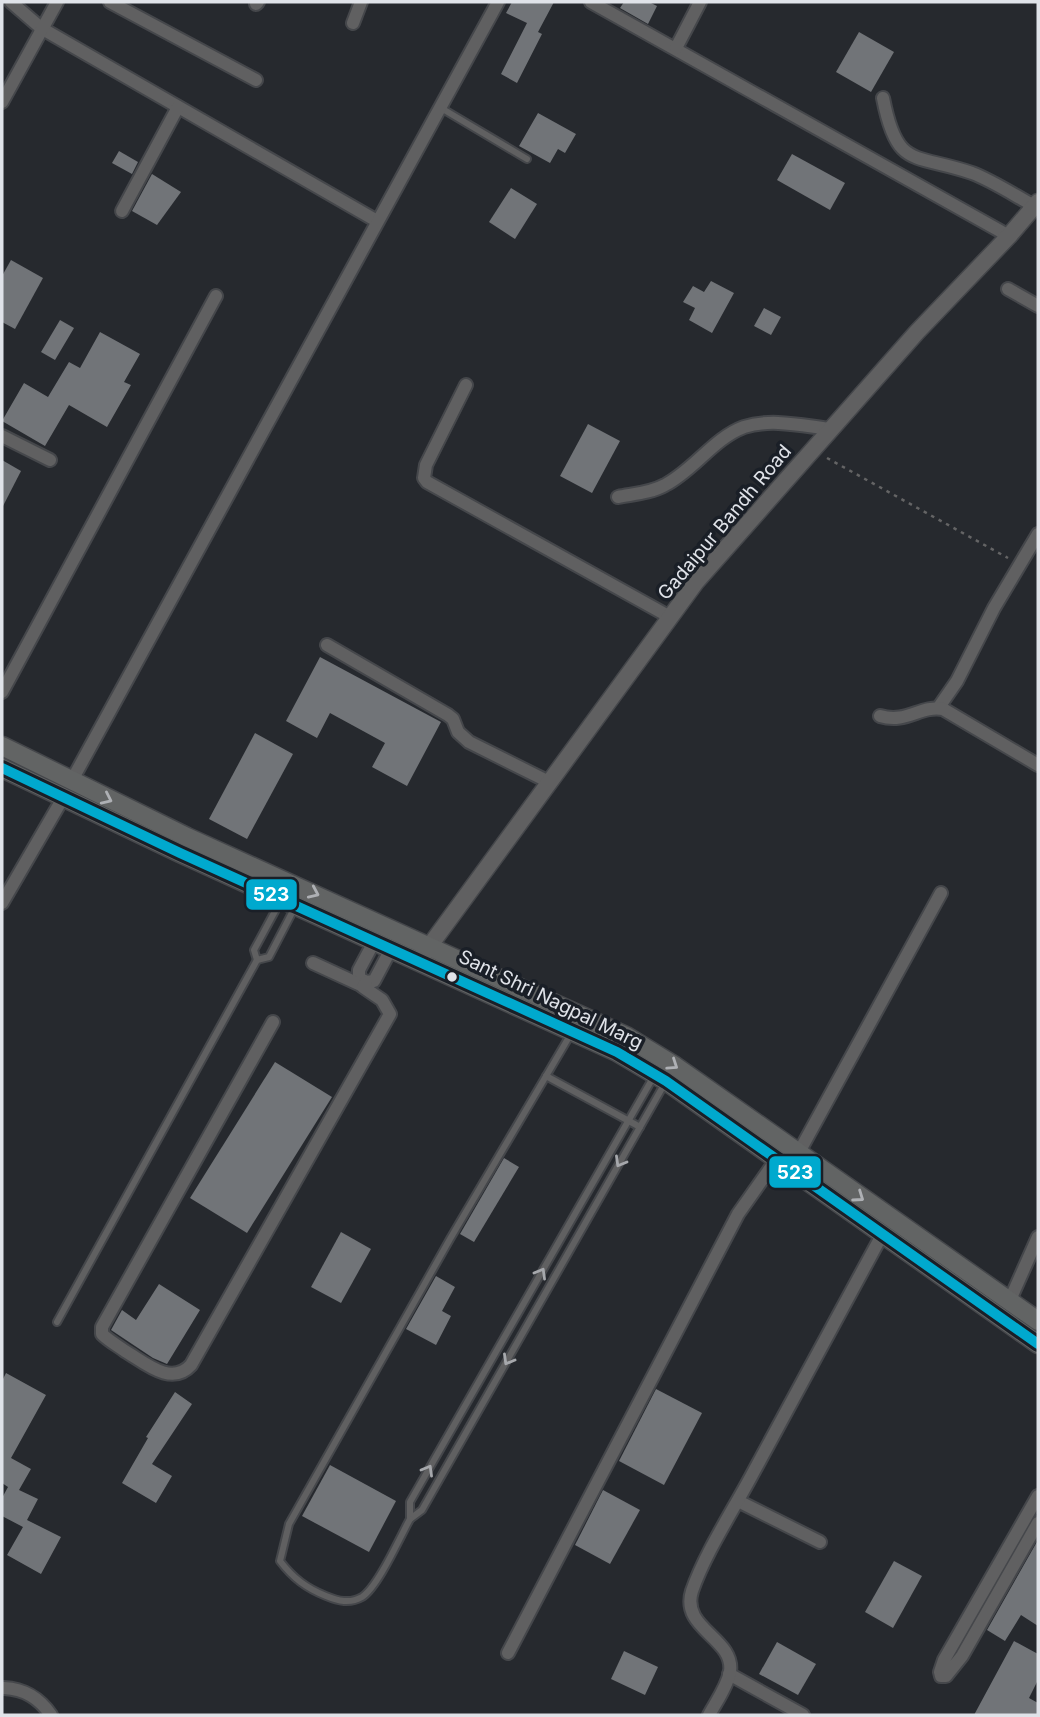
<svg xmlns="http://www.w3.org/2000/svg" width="1040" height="1717" viewBox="0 0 1040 1717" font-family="Inter,sans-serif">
  <rect width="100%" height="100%" fill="#26292e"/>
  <g fill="#717478">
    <path d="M512,2H554L538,32L542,34L517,83L501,74L527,23L506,13Z"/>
    <path d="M624,2H649L657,6L648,24L620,8Z"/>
    <path d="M859,32L894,52L871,92L836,72Z"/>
    <path d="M538,113L576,134L565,153L558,149L550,163L519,146Z"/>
    <path d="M119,151L138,162L132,174L112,163Z"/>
    <path d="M792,154L845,183L830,210L777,180Z"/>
    <path d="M152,174L181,192L157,225L132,211Z"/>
    <path d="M511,188L537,204L515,239L489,222Z"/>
    <path d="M11,260L43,278L15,329L2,322V276Z"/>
    <path d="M711,281L734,293L712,333L689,320L695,308L683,302L693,286L704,292Z"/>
    <path d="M764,308L781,317L771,335L754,326Z"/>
    <path d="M60,320L74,328L55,360L41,352Z"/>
    <path d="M100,332L140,354L124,382L131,385L107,427L69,405L45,446L2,421L24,383L48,397L69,362L80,368Z"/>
    <path d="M588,424L620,441L592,493L560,476Z"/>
    <path d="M2,460L21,471L2,508Z"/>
    <path d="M320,657L441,722L407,786L372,767L385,743L330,713L317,738L286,721Z"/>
    <path d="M255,733L293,754L247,839L209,819Z"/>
    <path d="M275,1062L332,1097L247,1233L190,1198Z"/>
    <path d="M504,1158L519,1167L474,1242L460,1234Z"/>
    <path d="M341,1232L371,1249L341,1303L311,1287Z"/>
    <path d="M436,1276L455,1287L442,1311L451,1316L436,1345L406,1329Z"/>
    <path d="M159,1284L200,1310L167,1364L153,1358L111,1330L122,1310L136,1320Z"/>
    <path d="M6,1373L46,1395L11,1458L31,1469L19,1490L38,1499L27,1520L61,1537L41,1574L7,1555L23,1527L2,1516V1498L8,1487L2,1483V1381Z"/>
    <path d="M656,1389L702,1413L664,1485L619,1461Z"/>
    <path d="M175,1392L192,1404L152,1464L172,1476L156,1503L122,1483L148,1438L146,1437Z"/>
    <path d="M330,1465L396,1501L369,1552L302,1516Z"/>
    <path d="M603,1490L640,1510L610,1564L575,1545Z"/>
    <path d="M1038,1540V1626L1021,1615L1005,1641L987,1630Z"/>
    <path d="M894,1561L922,1576L893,1628L865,1612Z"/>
    <path d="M1014,1641L1038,1654V1680L1029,1698L1038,1703V1715H974Z"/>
    <path d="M777,1642L816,1664L798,1695L759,1674Z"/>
    <path d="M624,1651L658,1667L645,1695L611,1679Z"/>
  </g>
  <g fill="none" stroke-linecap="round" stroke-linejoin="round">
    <g stroke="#45474b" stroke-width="10">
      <g id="service">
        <path d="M441,108L527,159"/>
        <path d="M281,900L254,950L257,960L269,957L295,907"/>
        <path d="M546,1076L640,1127"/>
        <path d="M654,1076L410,1502V1519L422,1510L665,1083"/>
        <path d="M57,1322L257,960"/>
        <path d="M410,1519C400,1537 378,1587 362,1597C350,1604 338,1601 326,1596C306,1588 293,1578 280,1561L289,1524L450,1239L572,1032"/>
      </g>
    </g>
    <g stroke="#45474b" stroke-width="16">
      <g id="minor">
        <path d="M11,2L41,28L377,221"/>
        <path d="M110,2L256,80"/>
        <path d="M591,2L1009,236"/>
        <path d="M256,4L258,2"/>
        <path d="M353,23L361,2"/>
        <path d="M676,48L700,2"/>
        <path d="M883,98C897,170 914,153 972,173C993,181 1014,195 1034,206"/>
        <path d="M2,102L57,2"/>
        <path d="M122,211L178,107"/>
        <path d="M1008,289L1038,306"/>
        <path d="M466,385L426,465L424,478L427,482L670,617"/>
        <path d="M2,436L50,460"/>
        <path d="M618,497C633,494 651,493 665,485C694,470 714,438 744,427C771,418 804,426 831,429"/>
        <path d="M327,645L448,715L453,719L458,732L469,742L549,782"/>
        <path d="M2,692L216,296"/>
        <path d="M939,707L957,681L994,608L1038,534"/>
        <path d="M880,716C907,724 920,705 943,709L1038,765"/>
        <path d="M71,782L498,2"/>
        <path d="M2,903L63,798"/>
        <path d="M375,940L359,970V978L366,982L374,981L392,947"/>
        <path d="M313,963L363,986"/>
        <path d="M273,1022L102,1327V1334C109,1341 117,1345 125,1351C144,1362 171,1387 191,1365L390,1014L382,1000L363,987L366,982"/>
        <path d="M798,1154L941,893"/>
        <path d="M1010,1300L1038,1237"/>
        <path d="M1038,1496L944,1660L940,1672L941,1676H946L962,1656L1038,1523"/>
        <path d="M738,1501L820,1542"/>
        <path d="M508,1653L738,1214L776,1160"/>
        <path d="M729,1674L803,1715"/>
        <path d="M4,1688C25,1689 39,1698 51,1715"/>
        <path d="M709,1715C716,1702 727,1687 730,1672C735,1638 680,1629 692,1591C705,1553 734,1509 753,1473C796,1394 839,1315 882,1235"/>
      </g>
    </g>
    <g stroke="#45474b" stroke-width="19">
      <path id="tertiary" d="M423,955L696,582L917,332L1009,236L1038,202"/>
    </g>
    <g stroke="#45474b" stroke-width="21">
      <g id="secondary">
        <path d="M2,746L187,837L626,1036L675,1066L1038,1321"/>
        <path d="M2,768L180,853L617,1052L666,1081L1038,1344"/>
      </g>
    </g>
    <path stroke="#646465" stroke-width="2.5" stroke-dasharray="3.5 5" stroke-linecap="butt" d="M827,458L1008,558"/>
    <use href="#service" stroke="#606061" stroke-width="6"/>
    <use href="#minor" stroke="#606061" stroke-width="12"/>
    <use href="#tertiary" stroke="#606061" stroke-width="16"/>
    <use href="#secondary" stroke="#626464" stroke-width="18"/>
    <g stroke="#1a1f27" stroke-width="16">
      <path id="bus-1" d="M2,768L180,853L617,1052L666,1081L1038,1344"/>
    </g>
    <use href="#bus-1" stroke="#00a9ce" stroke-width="10"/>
  </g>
  <defs><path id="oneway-chevron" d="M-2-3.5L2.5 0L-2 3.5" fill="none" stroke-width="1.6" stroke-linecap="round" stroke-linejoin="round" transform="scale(1.75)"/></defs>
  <g stroke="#aeb0b4">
    <use href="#oneway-chevron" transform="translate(107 799) rotate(25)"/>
    <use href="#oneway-chevron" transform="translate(314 893) rotate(24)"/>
    <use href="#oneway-chevron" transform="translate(673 1065) rotate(34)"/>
    <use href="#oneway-chevron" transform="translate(859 1197) rotate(35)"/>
  </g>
  <g stroke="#a6a8ac">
    <use href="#oneway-chevron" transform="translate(620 1162) rotate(120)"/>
    <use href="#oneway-chevron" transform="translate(541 1273) rotate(-60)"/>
    <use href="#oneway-chevron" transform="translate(508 1360) rotate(120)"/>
    <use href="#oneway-chevron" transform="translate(428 1470) rotate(-60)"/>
  </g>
  <circle fill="#e0e3e9" stroke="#1a1f27" stroke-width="2.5" cx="452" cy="977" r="6"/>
  <g text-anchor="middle" stroke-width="7" stroke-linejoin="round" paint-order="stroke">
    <g font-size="19" fill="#e0e3e9" stroke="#1a1f27">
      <text transform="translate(724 522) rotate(-50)" y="7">Gadaipur Bandh Road</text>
      <text transform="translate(551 999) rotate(26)" y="7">Sant Shri Nagpal Marg</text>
    </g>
  </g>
  <g stroke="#1a1f27" stroke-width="2.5">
    <rect x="245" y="878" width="53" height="33" rx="7" fill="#00a9ce"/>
    <rect x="768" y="1155" width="54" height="34" rx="7" fill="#00a9ce"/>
  </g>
  <g font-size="19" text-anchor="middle" font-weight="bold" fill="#fff">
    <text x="271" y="901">523</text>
    <text x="795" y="1179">523</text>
  </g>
  <rect width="1040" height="1717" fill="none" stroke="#e0e3e9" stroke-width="7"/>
</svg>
